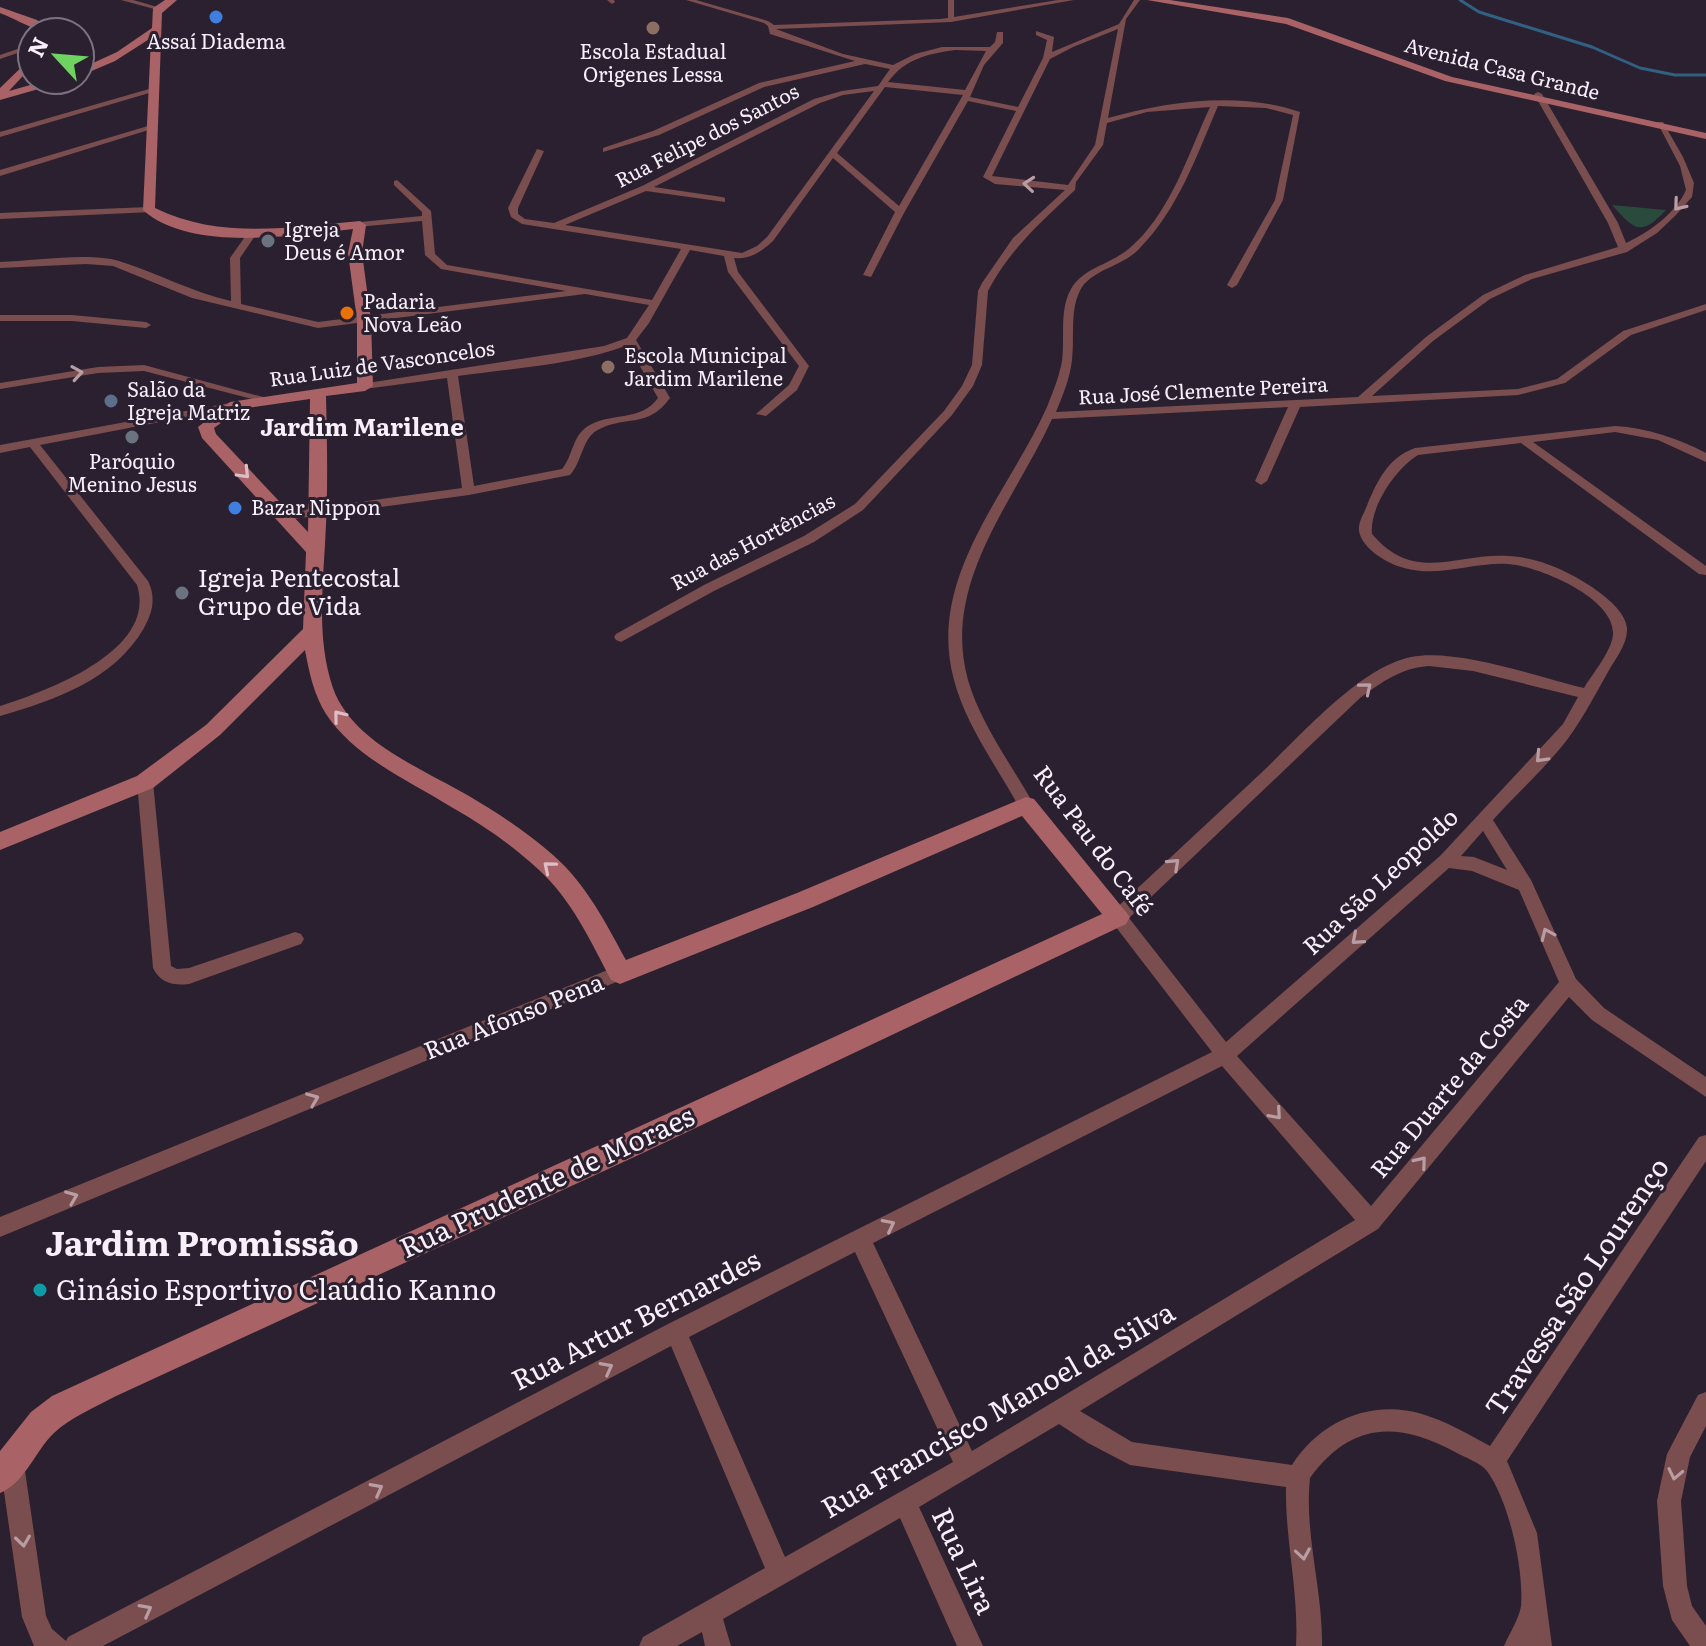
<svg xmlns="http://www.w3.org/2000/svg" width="1706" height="1646" viewBox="0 0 1706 1646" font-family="Literata,serif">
  <rect width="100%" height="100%" fill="#2b202f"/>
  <path fill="#294a3c" d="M1612,205L1666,210C1640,238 1634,229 1612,205Z"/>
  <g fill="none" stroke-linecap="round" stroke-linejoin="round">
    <path stroke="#316182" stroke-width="3" d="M1460,0L1479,12L1592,47L1640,68L1675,75H1706"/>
    <g fill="#7a4d4e" fill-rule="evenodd">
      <path d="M121,0H133L161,8L158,10Z"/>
      <path d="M607,0H614L615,2L612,4Z"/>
      <path d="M686,0H696L768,21L774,25L940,19L948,18V0H954V17L1058,0H1074L951,22L776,29L843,54L893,65L915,54L942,47H990L995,42L997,32H1003V43L984,65L970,97L1018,107L1043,58L1047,40L1036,35V31L1054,37L1052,52L1119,24L1134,0H1140L1126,19L1108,118C1168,101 1240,91 1300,112L1283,200L1237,285L1232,288L1227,285L1275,200L1293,115L1266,108L1218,106C1196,157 1178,210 1138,250C1122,266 1095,269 1082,287C1069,308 1075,337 1072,360C1070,378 1063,395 1056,412L1358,397L1426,337L1483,295L1525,275L1618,247L1608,223L1534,94L1538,92L1542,94L1618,223L1626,243C1648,233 1676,213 1686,190L1680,166L1657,122H1663L1683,157L1694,183L1692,197L1675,216L1657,233L1627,252L1532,279L1490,299L1433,341L1372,396L1518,389L1557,379L1623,331L1706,304V310L1631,335L1565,383L1518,395L1300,407L1267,481L1261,485L1255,481L1288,407L1052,419C1014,502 941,583 968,680C981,725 1012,765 1034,805L1032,809H1020C998,768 966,726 954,680C926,578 1008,494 1047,407C1053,392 1059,377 1062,361C1065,337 1059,310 1071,289C1082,270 1103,266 1120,255C1129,250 1136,242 1143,235C1175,199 1190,150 1210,107L1147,112L1107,123L1103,145L1076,182L1075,190C1042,221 1009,250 988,291L982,365L973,386L952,415L863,510L814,542L714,591L621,642L616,640L614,637L616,634L704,585L804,536L855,504L944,411L962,386L972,365L978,291L982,283L1013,238L1065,190L995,184L983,177L1016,111L968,101L904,213L871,277L863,275L895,212L833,158L773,241C762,251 750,260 734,258L738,272L809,366L797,390L766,416L756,414L789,385L799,366L728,272L724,256L690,250L649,323L636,340L670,398C647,430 624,414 596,431C582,440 582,462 570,475L469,495L286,520L280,516L286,512L462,488L447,378L365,389L359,386L361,384L604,346L627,338L649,305L585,294L318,328L192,298L113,266L86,264L0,268V262C33,261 89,252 119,261C157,273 192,292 231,301L230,258L249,231L252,230L257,233L240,258L241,304L318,322L566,291L441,269L425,255L422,221L357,227L355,225L360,222L422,216V212L394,185V181L397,180L431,211L435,254L447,265L652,300L681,249L522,224L511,217L508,208L537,149L544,151L518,208V214L525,219L554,223L642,186L814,99L842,91L878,86L890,69L865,64L764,87L659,135L603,152V148L653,131L759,83L855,61L770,34L768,26L764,23ZM1118,29L1095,145L1068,185L992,176L1050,59L1073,47ZM955,50L986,51L965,90L888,82C905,59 927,54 955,50ZM885,87L963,95L899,206L837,153ZM874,91L767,237L757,246L742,253L565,225L646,191L725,202V198L722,197L654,187L820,103L843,95ZM628,345L658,398C641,422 611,412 588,426C572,436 573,456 562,469L474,486L458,376C514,368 575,365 628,345Z"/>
      <path d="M32,44V48L0,59V55Z"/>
      <path d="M149,89L156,91L0,137V132Z"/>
      <path d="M148,126L155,128L0,176V170Z"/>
      <path d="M149,207L152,208V212L0,219V213Z"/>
      <path d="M0,315H72L146,322L151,325L146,328L72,321H0Z"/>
      <path d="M144,365L274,400L268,403L144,371L98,373L0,389V383L98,367Z"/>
      <path d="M235,402L241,405L239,407L40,445L148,581C156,597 153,612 144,628C114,680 55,700 0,716V706C46,691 158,651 137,585L30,447L0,453V445Z"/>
      <path d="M1615,426C1648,428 1677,438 1706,453V462L1658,440L1615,432L1533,442L1706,566V575L1699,574L1521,443L1418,455C1396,468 1369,508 1372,534C1415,584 1455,553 1508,556C1537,557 1568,571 1592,587C1606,597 1625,611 1627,628C1628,644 1615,659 1608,672C1597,691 1587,711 1574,730C1555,759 1517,793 1493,820L1531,880L1576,979L1604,1008L1706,1077V1097L1592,1020L1569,997L1378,1229L1080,1411L1132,1442L1292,1465C1320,1421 1371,1399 1422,1414C1446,1421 1468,1434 1490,1446L1699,1137L1706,1135V1161L1507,1461L1537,1533L1552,1646H1504C1509,1634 1519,1619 1521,1606C1524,1569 1509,1501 1487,1471C1481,1463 1464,1457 1455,1452C1397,1421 1351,1422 1310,1478C1304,1534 1323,1590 1322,1646H1296C1299,1592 1285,1540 1286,1487L1130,1465L1088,1443L1059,1424L919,1507L983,1646H957L900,1518L723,1619L731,1646H705L702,1632L677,1646H639L643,1637L765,1568L671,1346L103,1646H34L22,1617L0,1464L4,1456L12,1452L20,1456L24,1464L46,1616L52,1629L66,1641L68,1637L668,1324L1212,1052L1112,922L1109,917L1112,912C1161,866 1210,821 1259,775C1298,739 1358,668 1411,657C1457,648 1538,677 1584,688C1593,673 1611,652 1613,635C1616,598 1538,566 1508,564C1473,562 1440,578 1404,568C1388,564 1362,549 1359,531C1358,523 1363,515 1366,508C1376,483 1388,457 1415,448ZM1429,666L1473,671L1578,697L1563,724L1440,856L1226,1042L1129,918L1360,698C1382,682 1401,668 1429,666ZM1483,831L1507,870L1474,857L1461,856ZM1449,868L1472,871L1519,890L1559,982L1371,1206L1237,1056ZM1222,1066L1355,1220L972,1451L873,1243ZM855,1252L953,1462L785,1557L689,1337Z"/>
      <path d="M145,776L153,782L171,966L177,969L189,968L295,932L301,934L304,939L301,944L189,984C174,986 160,983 153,968L137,782Z"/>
      <path d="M620,965L626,968L629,973L626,978L0,1237V1217Z"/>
      <path d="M1706,1392V1426L1690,1457L1681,1501L1687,1586L1692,1606L1706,1626V1646H1690L1672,1620L1663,1586L1657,1501L1667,1454L1698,1395Z"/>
    </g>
    <g fill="#a96265" fill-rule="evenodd">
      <path d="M165,0H177L162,13L155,208C220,240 290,227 360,221L366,225L362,253L371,320L373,386L365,391L326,396C327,439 328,482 326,524C324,579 315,635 333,688C352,742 423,769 469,796C498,813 528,833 553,855C587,885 605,922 626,960L797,893L1026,797L1034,799L1130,917L1126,924L645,1152L114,1397C94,1408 71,1417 54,1433C35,1451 25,1483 0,1493V1451L31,1412L52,1396L1102,914L1022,816L813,907L620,984L611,980C590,940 572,900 538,869C512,845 483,825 453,808C410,781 355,758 326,714C314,695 309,672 305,650L220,735L153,788L0,850V832L137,776L206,725L303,629L306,552L202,438L198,427L230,402L357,383V320L348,253L353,229C294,235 191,253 143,210L151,38L115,61L80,76V69L117,52L152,28L153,8ZM310,399L308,532L216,434L214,428L240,409Z"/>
      <path d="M1147,0H1170L1288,18L1452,77L1706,133V139L1445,81L1286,24Z"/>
      <path d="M0,7L37,20L52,32C36,32 16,19 0,13Z"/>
      <path d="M32,57V66L9,91L48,80H64L63,82L0,100V88Z"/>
    </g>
  </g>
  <defs><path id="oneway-chevron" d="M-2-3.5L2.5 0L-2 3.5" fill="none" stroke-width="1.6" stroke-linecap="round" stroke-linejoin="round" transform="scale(2)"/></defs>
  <g stroke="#b89ea4">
    <use href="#oneway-chevron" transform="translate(1029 184) rotate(-175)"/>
    <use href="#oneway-chevron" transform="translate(1679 205) rotate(130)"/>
    <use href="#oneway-chevron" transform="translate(77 373) rotate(-9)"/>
    <use href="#oneway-chevron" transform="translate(1366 688) rotate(-40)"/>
    <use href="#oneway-chevron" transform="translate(1541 757) rotate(133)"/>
    <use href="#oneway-chevron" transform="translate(1174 864) rotate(-43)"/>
    <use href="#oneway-chevron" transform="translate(1547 934) rotate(-114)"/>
    <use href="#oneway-chevron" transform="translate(1357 939) rotate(139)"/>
    <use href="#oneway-chevron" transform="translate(313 1099) rotate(-22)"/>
    <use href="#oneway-chevron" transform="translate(1276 1114) rotate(49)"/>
    <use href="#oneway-chevron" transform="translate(1421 1162) rotate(-50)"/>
    <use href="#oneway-chevron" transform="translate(72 1197) rotate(-22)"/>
    <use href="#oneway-chevron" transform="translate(889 1225) rotate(-27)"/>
    <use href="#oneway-chevron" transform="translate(607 1368) rotate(-28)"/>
    <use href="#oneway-chevron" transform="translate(1675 1474) rotate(102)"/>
    <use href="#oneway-chevron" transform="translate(377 1489) rotate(-28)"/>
    <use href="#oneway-chevron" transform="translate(23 1541) rotate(82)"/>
    <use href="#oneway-chevron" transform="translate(1303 1554) rotate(81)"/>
    <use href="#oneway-chevron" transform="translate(146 1610) rotate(-28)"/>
  </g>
  <g stroke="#dcbec6">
    <use href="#oneway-chevron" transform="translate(244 473) rotate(46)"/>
    <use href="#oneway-chevron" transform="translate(339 716) rotate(-129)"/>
    <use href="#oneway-chevron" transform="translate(549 867) rotate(-140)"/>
  </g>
  <g fill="#3f7fe0" stroke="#2b202f" stroke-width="3">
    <circle cx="216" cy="17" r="8"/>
    <circle cx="235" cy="508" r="8"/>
  </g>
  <g fill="#8d6e63" stroke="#2b202f" stroke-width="3">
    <circle cx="653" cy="28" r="8"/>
    <circle cx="608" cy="367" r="8"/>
  </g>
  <g fill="#6b7280" stroke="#2b202f" stroke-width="3">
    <circle cx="268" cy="241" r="8"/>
    <circle cx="132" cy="437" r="8"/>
    <circle cx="182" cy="593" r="8"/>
  </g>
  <circle fill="#e8710a" stroke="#2b202f" stroke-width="3" cx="347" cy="313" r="8"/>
  <circle fill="#5c6f8a" stroke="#2b202f" stroke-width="3" cx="111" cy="401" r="8"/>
  <circle fill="#0f9aa8" stroke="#2b202f" stroke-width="3" cx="40" cy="1290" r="8"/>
  <g text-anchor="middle" stroke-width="6" stroke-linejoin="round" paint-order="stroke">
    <g font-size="20" fill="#f7f0fa" stroke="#2b202f" text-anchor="start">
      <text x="216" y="49" text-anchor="middle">Assaí Diadema</text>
      <text x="653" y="59" text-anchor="middle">Escola Estadual<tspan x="653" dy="23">Origenes Lessa</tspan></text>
      <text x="284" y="237">Igreja<tspan x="284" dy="23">Deus é Amor</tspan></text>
      <text x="363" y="309">Padaria<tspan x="363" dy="23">Nova Leão</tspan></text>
      <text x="624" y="363">Escola Municipal<tspan x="624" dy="23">Jardim Marilene</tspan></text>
      <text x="127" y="397">Salão da<tspan x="127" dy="23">Igreja Matriz</tspan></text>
      <text x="132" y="469" text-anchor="middle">Paróquio<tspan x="132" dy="23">Menino Jesus</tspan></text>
      <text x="251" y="515">Bazar Nippon</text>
    </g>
    <g font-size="20" fill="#f7f0fa" stroke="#2b202f">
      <text transform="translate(1502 69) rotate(14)" y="7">Avenida Casa Grande</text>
      <text transform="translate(707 136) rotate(-27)" y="7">Rua Felipe dos Santos</text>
      <text transform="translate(382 364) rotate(-8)" y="7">Rua Luiz de Vasconcelos</text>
      <text transform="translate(1203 391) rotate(-3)" y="7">Rua José Clemente Pereira</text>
      <text transform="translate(753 542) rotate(-28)" y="7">Rua das Hortências</text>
    </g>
    <g font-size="24" font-weight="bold" fill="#f7f0fa" stroke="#2b202f">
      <text x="362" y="436">Jardim Marilene</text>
    </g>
    <g font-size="24" fill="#f7f0fa" stroke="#2b202f" text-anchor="start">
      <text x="198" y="587">Igreja Pentecostal<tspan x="198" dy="28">Grupo de Vida</tspan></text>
    </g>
    <g font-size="24" fill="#f7f0fa" stroke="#2b202f">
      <text transform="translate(1093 841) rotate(53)" y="8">Rua Pau do Café</text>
      <text transform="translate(1381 882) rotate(-43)" y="8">Rua São Leopoldo</text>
      <text transform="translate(514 1017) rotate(-22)" y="8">Rua Afonso Pena</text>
      <text transform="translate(1450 1087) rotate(-50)" y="8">Rua Duarte da Costa</text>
    </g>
    <g font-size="28" fill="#f7f0fa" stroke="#2b202f">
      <text transform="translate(547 1182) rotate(-25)" y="10">Rua Prudente de Moraes</text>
      <text transform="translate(1577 1287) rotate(-56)" y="10">Travessa São Lourenço</text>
      <text transform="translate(636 1320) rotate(-27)" y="10">Rua Artur Bernardes</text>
      <text transform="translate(998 1410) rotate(-30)" y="10">Rua Francisco Manoel da Silva</text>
      <text transform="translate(964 1561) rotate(65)" y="10">Rua Lira</text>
    </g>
    <g font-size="28" fill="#f7f0fa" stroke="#2b202f" text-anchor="start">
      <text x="56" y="1300">Ginásio Esportivo Claúdio Kanno</text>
    </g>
    <g font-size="34" font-weight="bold" fill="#f7f0fa" stroke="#2b202f">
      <text x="202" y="1256">Jardim Promissão</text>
    </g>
  </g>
  <g transform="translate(56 56) rotate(296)"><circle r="38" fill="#2b202f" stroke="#7d7380" stroke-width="2"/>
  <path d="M0-6L14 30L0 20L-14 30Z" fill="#6ed360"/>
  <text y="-12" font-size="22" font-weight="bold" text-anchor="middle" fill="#f7f0fa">N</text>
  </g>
</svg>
